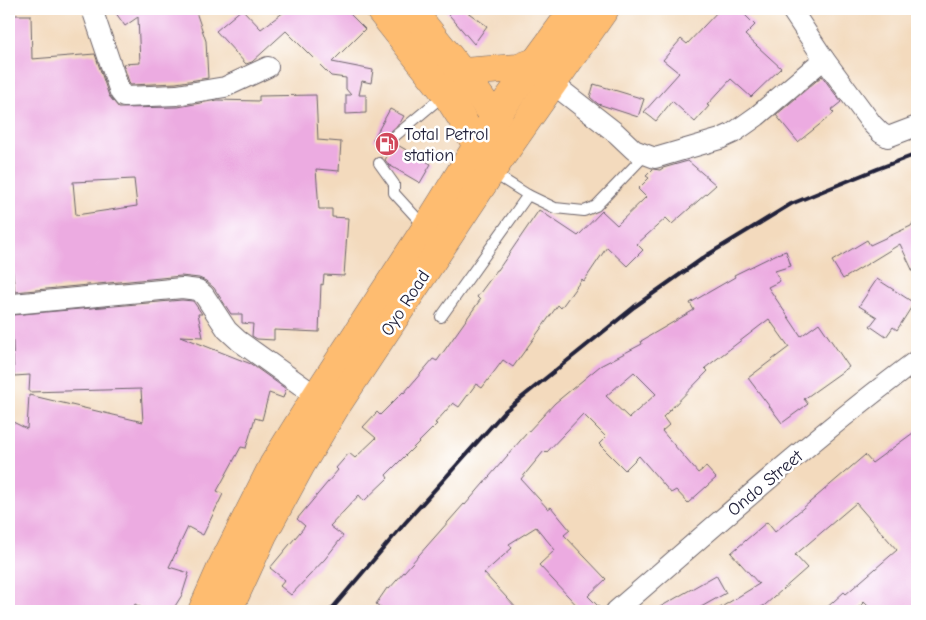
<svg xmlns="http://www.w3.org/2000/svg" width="926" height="620" viewBox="0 0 926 620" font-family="'Comic Neue',sans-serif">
  <rect width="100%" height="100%" fill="#fff"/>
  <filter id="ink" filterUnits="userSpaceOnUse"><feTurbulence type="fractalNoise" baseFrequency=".02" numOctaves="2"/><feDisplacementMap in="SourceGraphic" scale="10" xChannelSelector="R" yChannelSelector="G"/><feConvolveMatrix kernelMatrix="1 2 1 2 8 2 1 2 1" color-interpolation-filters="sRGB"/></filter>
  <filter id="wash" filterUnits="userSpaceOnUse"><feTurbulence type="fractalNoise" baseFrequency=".0096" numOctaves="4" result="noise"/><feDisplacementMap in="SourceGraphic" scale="20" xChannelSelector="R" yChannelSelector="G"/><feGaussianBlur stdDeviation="1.12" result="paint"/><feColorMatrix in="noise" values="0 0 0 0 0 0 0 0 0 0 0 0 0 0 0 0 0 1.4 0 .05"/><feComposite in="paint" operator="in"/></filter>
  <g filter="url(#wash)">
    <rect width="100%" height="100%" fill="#f3dabd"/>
    <g id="blocks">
      <g fill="#ecabe1" fill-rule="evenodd">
        <path d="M113,9H195L206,41L208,78L176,83L130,85L123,64L140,63L138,17L125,26Z"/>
        <path d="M242,9L261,29L288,9H345L365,29L332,62L373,70L371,83L362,81L359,95H366V113L346,114V95H351L346,89V78L331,76L286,31L252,62L246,64L216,31Z"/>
        <path d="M444,9H463L487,26L474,44Z"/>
        <path d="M720,9H739L755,25L745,35L781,68L751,97L731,79L707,105L709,106L695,122L672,101L656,121L644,112L679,73L663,60L681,39L687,44Z"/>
        <path d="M9,15H31L32,59L95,54L109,96L119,108L178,107L217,100L259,101V96L316,95L318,140L341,142L339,171L316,169L319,209H332V217L348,218L344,276L324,275L323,285L321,284L319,332L274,330V340L257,339L252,336L253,324L242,323V314H231L214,288L206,281L199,278L181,276L15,292L9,241ZM134,179L137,206L76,215L73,182Z"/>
        <path d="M822,76L841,102L831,110L834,113L798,142L776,115Z"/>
        <path d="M594,84L644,99L638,117L598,104L590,97Z"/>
        <path d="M390,109L404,116L400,123L389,133L390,141L387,147L373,140Z"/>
        <path d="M394,143L431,164L420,183L389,165L385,160Z"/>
        <path d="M688,161L716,185L672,224L666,218L637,244L643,250L627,266L607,247L584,281L582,279L561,308L558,305L513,367L503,360L482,388L476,384L459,407L453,403L435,423L437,424L386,475L388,478L364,501L359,495L330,526L343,536L325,559L291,595L280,586L285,580L270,568L305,526L297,519L338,470L336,468L349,453L355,458L376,438L363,427L377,412L380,415L403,392L404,393L433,359L437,361L480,300L477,297L497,270H498L539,210L578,236L602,211L617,225L646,197L638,189L649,178L646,176L653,169L660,170L663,168Z"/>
        <path d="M917,216V280L900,244L843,279L832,261L867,240L870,245L911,226Z"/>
        <path d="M786,251L791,266L775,271L780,281L768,287L801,336L819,323L849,367L804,399L808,404L782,423L748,378L789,347L769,319L705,368L708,371L663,417L669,425L662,431L698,473L706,467L716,478L688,503L676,490L671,493L639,456L625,470L599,444L606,437L583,414L546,453L544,451L521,479L548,509L551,507L570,530L564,535L606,579L588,596L603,611H582L539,565L555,550L536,527L509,544L512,548L484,573L519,611H386L376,604L387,588L389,589L464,504L465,505L526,434L555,403L600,366L642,344L641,341L694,310L690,303L735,277L734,275L777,254ZM634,372L656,394L629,418L606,396Z"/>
        <path d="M877,279L914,303L897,330L893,327L886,337L870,326L877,317L859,306Z"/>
        <path d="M182,300L193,301L202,314H198L203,337L180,336L251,364L286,389L283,398L269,393L262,420L255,418L246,448L241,447L217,491L223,494L203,535L188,527L169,567L189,573L182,595L172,611H147L135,604L132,611H9V420L27,429L29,395L143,422L141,389L29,392L30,375L14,376L12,315Z"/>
        <path d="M917,430V606L912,611H873L864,602L855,611H823L844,592L846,594L897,550L856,503L795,555L807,568L765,605L754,611H715L759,584L731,553L767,522L775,532L865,455L872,463Z"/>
        <path d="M716,575L726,593L694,611H653Z"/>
      </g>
    </g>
  </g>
  <g filter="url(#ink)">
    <use href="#blocks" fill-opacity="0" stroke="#6b6268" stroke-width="1"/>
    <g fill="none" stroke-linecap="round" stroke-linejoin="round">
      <g stroke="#6b6268" stroke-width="12">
        <g id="service">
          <path d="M395,136L444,95"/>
          <path d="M379,163L394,184V193L426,228"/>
          <path d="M493,173L528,195L555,208L584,211L596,206L645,155"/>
          <path d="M441,317L528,195"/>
        </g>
      </g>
      <g stroke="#6b6268" stroke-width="22">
        <g id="minor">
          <path d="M92,9L120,92L124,97L177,95L225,87L268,67"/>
          <path d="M824,59L872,124L881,133L888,137L917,126"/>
          <path d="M552,83L616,133L634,150L655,158L720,139L733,133L757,116L824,59L791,9"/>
          <path d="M13,304L182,288L198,290L204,295L227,330L239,341L316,396"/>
          <path d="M616,611C715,526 812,438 917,360"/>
        </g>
      </g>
      <g stroke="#6b6268" stroke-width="29">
        <g id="primary">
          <path d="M379,9L446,94L462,119L484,159"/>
          <path d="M411,9L462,72L505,131"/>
          <path d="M462,72L518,68L537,61"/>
          <path d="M202,611L222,566L273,465L316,396L426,228L495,117L574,9"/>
          <path d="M228,611L264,533L301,465L335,408L491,172L605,9"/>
        </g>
      </g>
      <use href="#service" stroke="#fff" stroke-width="10"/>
      <use href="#minor" stroke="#fff" stroke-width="20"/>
      <use href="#primary" stroke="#febc70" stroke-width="28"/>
      <path stroke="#22223b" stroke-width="4" d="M330,611L405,523L505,411L634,307L709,254L791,204L877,169L917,154"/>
    </g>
  </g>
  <defs>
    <g id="fuel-disc" transform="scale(1.25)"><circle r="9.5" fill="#d1495b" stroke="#fff"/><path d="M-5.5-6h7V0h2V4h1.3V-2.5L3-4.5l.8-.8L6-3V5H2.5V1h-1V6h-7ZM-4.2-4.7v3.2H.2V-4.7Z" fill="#fff"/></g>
  </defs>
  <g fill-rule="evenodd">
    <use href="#fuel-disc" x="387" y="144"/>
  </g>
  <g text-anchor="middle" stroke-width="5" stroke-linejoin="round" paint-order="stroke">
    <g font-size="18" fill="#22223b" stroke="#fff" text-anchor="start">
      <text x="404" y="140">Total Petrol<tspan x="404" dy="21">station</tspan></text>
    </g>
    <g font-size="18" fill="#22223b" stroke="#fff">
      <text transform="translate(405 303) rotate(-57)" y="6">Oyo Road</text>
      <text transform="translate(765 483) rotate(-40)" y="6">Ondo Street</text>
    </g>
  </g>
  <rect width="926" height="620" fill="none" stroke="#fff" stroke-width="30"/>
</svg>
